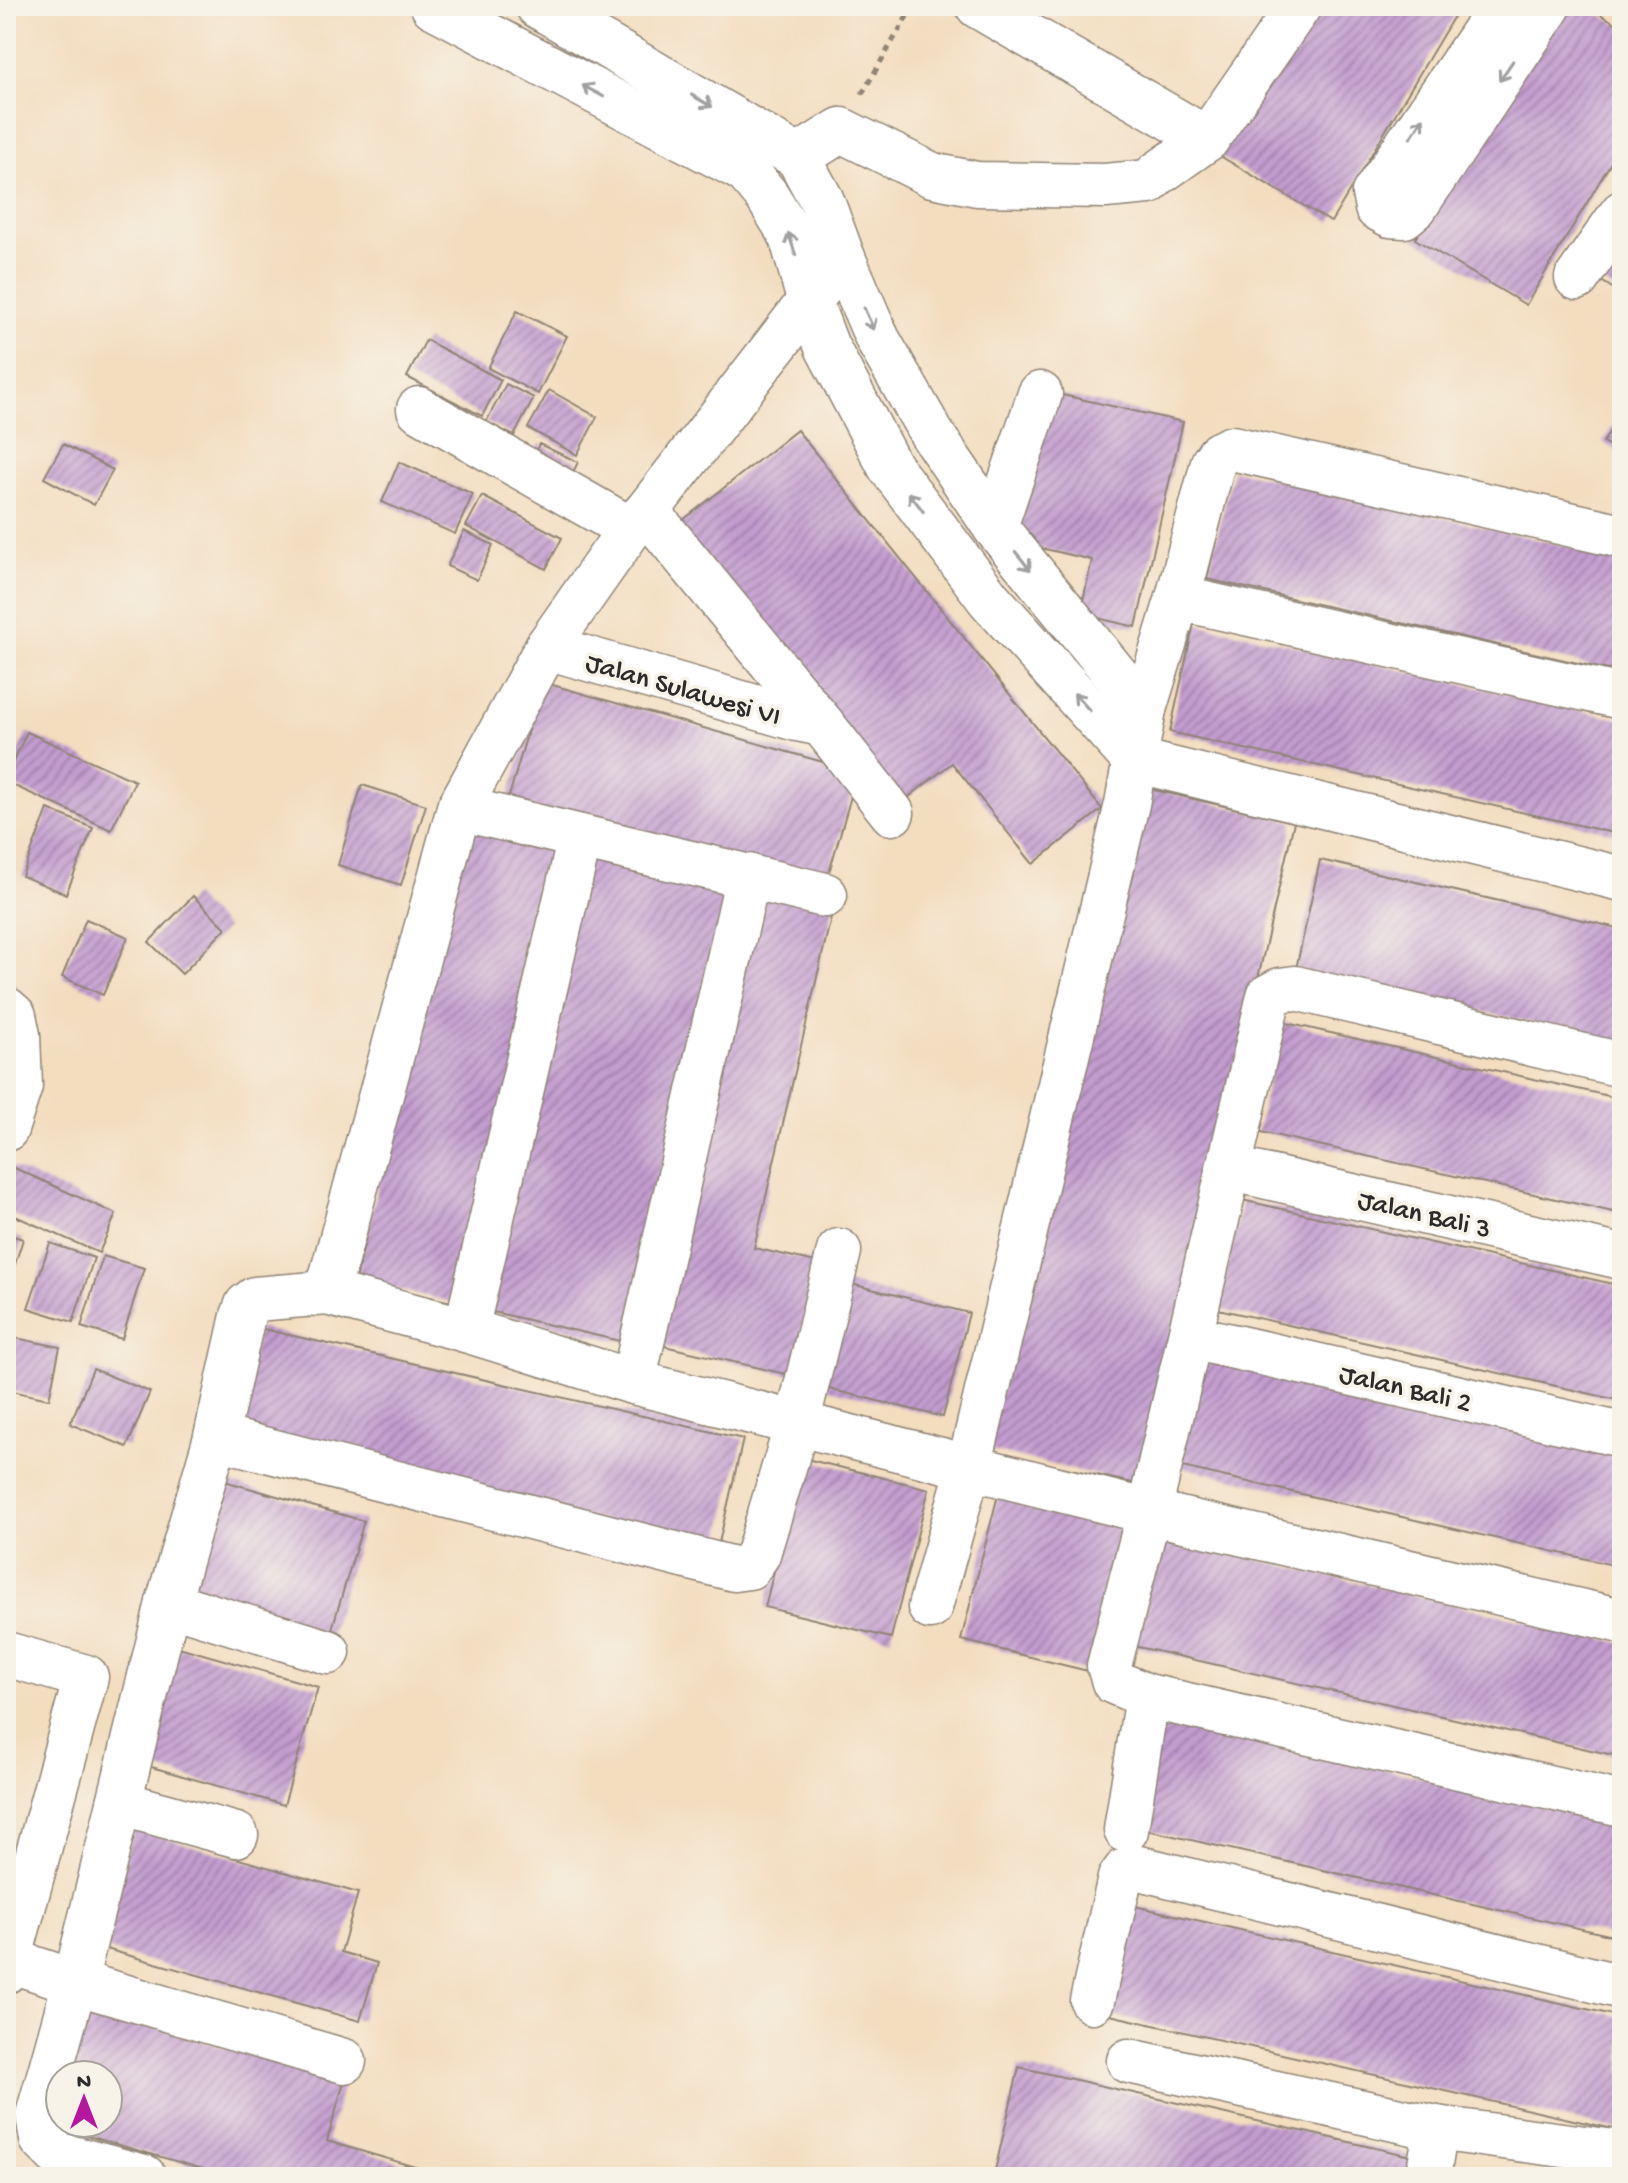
<svg xmlns="http://www.w3.org/2000/svg" width="1628" height="2183" viewBox="0 0 1628 2183" font-family="'Gochi Hand',sans-serif">
  <defs>
    <pattern id="building-hatch" width="6" height="6" patternUnits="userSpaceOnUse" patternTransform="scale(2)"><rect width="6" height="6" fill="#c29ccf"/><path d="M-1 1l2-2M0 6l6-6M5 7l2-2" fill="none" stroke="#9e7fa8"/></pattern>
  </defs>
  <rect width="100%" height="100%" fill="#f7f3e8"/>
  <filter id="ink" filterUnits="userSpaceOnUse"><feTurbulence type="fractalNoise" baseFrequency=".0125" numOctaves="2"/><feDisplacementMap in="SourceGraphic" scale="16" xChannelSelector="R" yChannelSelector="G"/><feConvolveMatrix kernelMatrix="1 2 1 2 8 2 1 2 1" color-interpolation-filters="sRGB"/></filter>
  <filter id="wash" filterUnits="userSpaceOnUse"><feTurbulence type="fractalNoise" baseFrequency=".006" numOctaves="4" result="noise"/><feDisplacementMap in="SourceGraphic" scale="32" xChannelSelector="R" yChannelSelector="G"/><feGaussianBlur stdDeviation="1.8" result="paint"/><feColorMatrix in="noise" values="0 0 0 0 0 0 0 0 0 0 0 0 0 0 0 0 0 1.4 0 .05"/><feComposite in="paint" operator="in"/></filter>
  <g filter="url(#wash)">
    <rect width="100%" height="100%" fill="#f3ddbf"/>
    <g id="blocks">
      <g fill="url(#building-hatch)">
        <path d="M1309,6H1460L1331,222L1220,156Z"/>
        <path d="M1554,6H1586L1622,27V144L1526,305L1415,239Z"/>
        <path d="M1622,233V294L1595,277Z"/>
        <path d="M517,311L567,336L538,394L488,368Z"/>
        <path d="M426,340L501,380L482,416L407,377Z"/>
        <path d="M506,384L534,398L514,436L486,422Z"/>
        <path d="M549,390L597,417L577,455L528,428Z"/>
        <path d="M1049,392L1183,422L1136,627L1080,614L1092,560L1015,542Z"/>
        <path d="M1622,412V454L1603,442Z"/>
        <path d="M797,430L1102,809L1033,864L952,763L896,807L673,528Z"/>
        <path d="M63,444L113,470L94,505L44,478Z"/>
        <path d="M539,444L578,462L568,483L529,464Z"/>
        <path d="M399,462L473,494L455,534L382,502Z"/>
        <path d="M1233,470L1622,559V673L1207,579Z"/>
        <path d="M482,496L562,538L546,569L466,526Z"/>
        <path d="M464,531L493,545L477,580L447,566Z"/>
        <path d="M1194,623L1622,720V835L1170,732Z"/>
        <path d="M542,682L858,772L824,890L508,800Z"/>
        <path d="M27,732L135,781L111,830L6,782V777Z"/>
        <path d="M362,785L426,805L401,885L338,865Z"/>
        <path d="M1141,787L1294,822L1141,1485L987,1450Z"/>
        <path d="M48,809L93,828L66,894L22,876Z"/>
        <path d="M462,823L570,850L464,1305L356,1280Z"/>
        <path d="M585,852L738,887L633,1344L480,1309Z"/>
        <path d="M1320,860L1622,929V1043L1296,969Z"/>
        <path d="M756,885L834,904L754,1248L829,1265L803,1378L651,1343Z"/>
        <path d="M193,896L226,928L182,974L149,942Z"/>
        <path d="M86,919L128,937L103,995L62,977Z"/>
        <path d="M1282,1022L1622,1099V1214L1257,1131Z"/>
        <path d="M10,1166L116,1214L99,1253L6,1212V1175Z"/>
        <path d="M1242,1200L1622,1286V1401L1218,1309Z"/>
        <path d="M6,1234L23,1239L7,1289H6Z"/>
        <path d="M50,1243L94,1258L73,1322L28,1308Z"/>
        <path d="M103,1256L144,1268L122,1339L81,1327Z"/>
        <path d="M843,1282L969,1313L943,1417L817,1386Z"/>
        <path d="M259,1328L743,1439L718,1547L234,1437Z"/>
        <path d="M6,1336L60,1347L49,1399L6,1390Z"/>
        <path d="M1203,1358L1622,1453V1567L1178,1466Z"/>
        <path d="M93,1369L150,1392L127,1447L70,1424Z"/>
        <path d="M802,1458L929,1489L891,1638L765,1607Z"/>
        <path d="M221,1480L364,1521L329,1639L186,1598Z"/>
        <path d="M999,1491L1125,1522L1088,1671L961,1640Z"/>
        <path d="M1150,1535L1622,1643V1757L1125,1644Z"/>
        <path d="M175,1646L318,1687L284,1805L141,1764Z"/>
        <path d="M1159,1718L1622,1823V1938L1134,1827Z"/>
        <path d="M134,1829L358,1893L341,1952L377,1963L360,2021L99,1947Z"/>
        <path d="M1117,1902L1622,2017V2131L1092,2011Z"/>
        <path d="M83,2007L344,2082L327,2141L449,2177H231L49,2125L60,2123H108V2075H64Z"/>
        <path d="M1019,2067L1415,2157L1410,2177H1003L994,2175Z"/>
      </g>
    </g>
  </g>
  <g filter="url(#ink)">
    <use href="#blocks" fill-opacity="0" stroke="#8f8475" stroke-width="2"/>
    <g fill="none" stroke-linecap="round" stroke-linejoin="round">
      <g stroke="#8f8475" stroke-width="47">
        <g id="street">
          <path d="M433,6L746,171L767,196L791,235L809,300L827,347L890,467L989,599L1134,760L1622,879"/>
          <path d="M538,6L798,157L822,201L843,258L878,340L932,434L995,527L1144,709"/>
          <path d="M978,6L1207,139"/>
          <path d="M1501,6L1374,193L1377,208L1390,215L1404,216L1415,207L1549,6"/>
          <path d="M798,157L841,130L932,175L977,184L1105,186L1149,182L1157,174L1207,139L1299,6"/>
          <path d="M1577,278L1622,213"/>
          <path d="M419,409L630,529"/>
          <path d="M647,511L822,724L892,813"/>
          <path d="M995,527L1040,394"/>
          <path d="M1178,598L1622,697"/>
          <path d="M547,647L797,719L822,724"/>
          <path d="M459,808L825,895"/>
          <path d="M6,1009L14,1016L18,1035L20,1086L6,1129"/>
          <path d="M1622,1065L1295,988L1280,990L1269,996L1149,1512L1109,1666L1114,1682L1147,1696L1622,1804"/>
          <path d="M1228,1168L1622,1257"/>
          <path d="M327,1293L459,808L547,647L630,529L647,511L843,258"/>
          <path d="M466,1330L580,837"/>
          <path d="M1191,1337L1622,1435"/>
          <path d="M633,1382L748,876"/>
          <path d="M216,1437L734,1569L749,1567L758,1554L797,1424L839,1251"/>
          <path d="M168,1603L328,1652"/>
          <path d="M930,1607L969,1467L1127,804L1144,709L1178,598L1213,463L1219,454L1232,448L1622,536"/>
          <path d="M6,1654L86,1677L6,1971"/>
          <path d="M119,1803L236,1835"/>
          <path d="M1126,1830L1147,1696"/>
          <path d="M6,1959L75,1982L344,2061"/>
          <path d="M1092,2001L1120,1878L1125,1871L1135,1867L1622,1987"/>
          <path d="M1129,2061L1436,2128L1622,2153"/>
          <path d="M144,2177L57,2154L42,2139L38,2115L75,1982L168,1603L216,1437L243,1316L247,1305L255,1299L327,1293L466,1330L633,1382L969,1467L1149,1512L1622,1621"/>
          <path d="M1428,2177L1436,2128"/>
        </g>
      </g>
      <path stroke="#8f8475" stroke-width="5" stroke-dasharray="6 6" stroke-linecap="butt" d="M862,94L913,6"/>
      <use href="#street" stroke="#fff" stroke-width="44"/>
    </g>
    <defs><path id="oneway-shaft" d="M-6 0H5M1.5-3L5.5 0L1.5 3" fill="none" stroke-width="1.6" stroke-linecap="round" stroke-linejoin="round" transform="scale(2)"/></defs>
    <g stroke="#a0a0a0">
      <use href="#oneway-shaft" transform="translate(1506 71) rotate(124)"/>
      <use href="#oneway-shaft" transform="translate(593 91) rotate(-152)"/>
      <use href="#oneway-shaft" transform="translate(702 101) rotate(30)"/>
      <use href="#oneway-shaft" transform="translate(1417 128) rotate(-56)"/>
      <use href="#oneway-shaft" transform="translate(792 244) rotate(-108)"/>
      <use href="#oneway-shaft" transform="translate(869 319) rotate(66)"/>
      <use href="#oneway-shaft" transform="translate(916 502) rotate(-127)"/>
      <use href="#oneway-shaft" transform="translate(1023 561) rotate(51)"/>
      <use href="#oneway-shaft" transform="translate(1082 702) rotate(-132)"/>
    </g>
  </g>
  <g text-anchor="middle" stroke-width="7" stroke-linejoin="round" paint-order="stroke">
    <g font-size="28" fill="#2b2b2b" stroke="#f7f3e8">
      <text transform="translate(684 687) rotate(16)" y="10">Jalan Sulawesi VI</text>
      <text transform="translate(1425 1212) rotate(13)" y="10">Jalan Bali 3</text>
      <text transform="translate(1406 1386) rotate(13)" y="10">Jalan Bali 2</text>
    </g>
  </g>
  <rect width="1628" height="2183" fill="none" stroke="#f7f3e8" stroke-width="32"/>
  <g transform="translate(84 2099)"><circle r="38" fill="#f7f3e8" stroke="#a5a39c" stroke-width="2"/>
  <path d="M0-6L14 30L0 20L-14 30Z" fill="#b5179e"/>
  <text y="-12" font-size="22" font-weight="bold" text-anchor="middle" fill="#2b2b2b">N</text>
  </g>
</svg>
